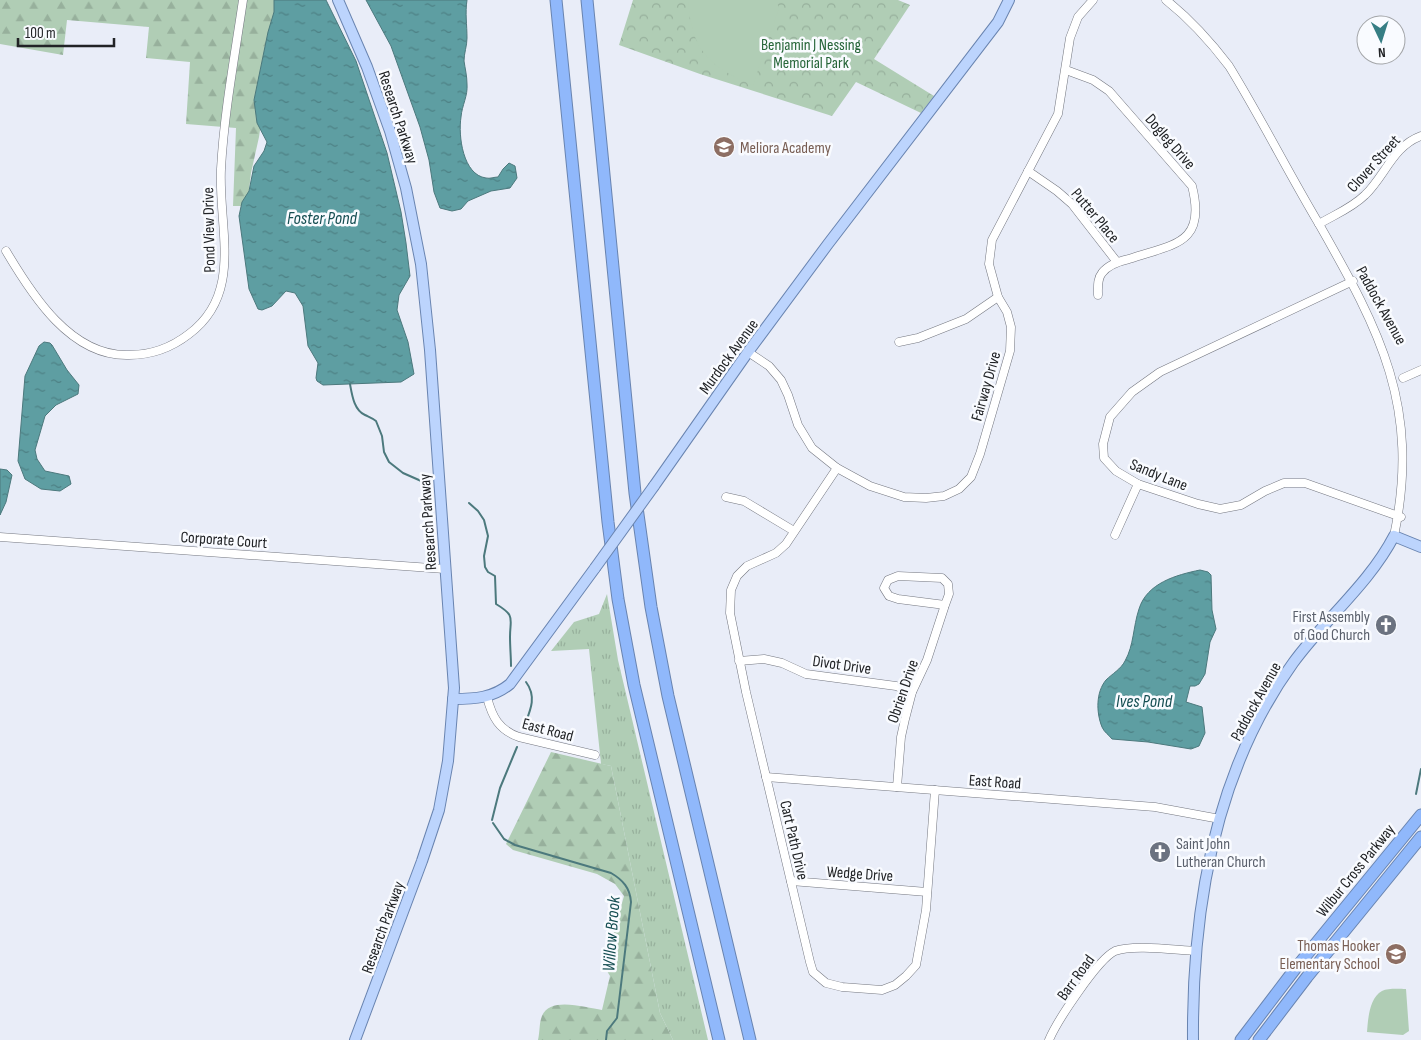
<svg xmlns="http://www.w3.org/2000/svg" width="1421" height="1040" viewBox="0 0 1421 1040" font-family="'Sofia Sans Condensed',sans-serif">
  <defs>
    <pattern id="grass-tufts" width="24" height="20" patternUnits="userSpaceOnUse" patternTransform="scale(1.25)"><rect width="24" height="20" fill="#b0cdb5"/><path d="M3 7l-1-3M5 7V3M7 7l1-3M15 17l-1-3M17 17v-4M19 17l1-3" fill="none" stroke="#97b09c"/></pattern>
    <pattern id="forest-firs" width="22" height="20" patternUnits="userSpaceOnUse" patternTransform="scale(1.25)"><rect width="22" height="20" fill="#b0cdb5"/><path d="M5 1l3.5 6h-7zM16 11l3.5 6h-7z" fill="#97b09c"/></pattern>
    <pattern id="park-crowns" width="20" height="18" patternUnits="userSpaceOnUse" patternTransform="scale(1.25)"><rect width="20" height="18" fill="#b0cdb5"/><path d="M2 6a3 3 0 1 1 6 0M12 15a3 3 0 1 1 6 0" fill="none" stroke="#97b09c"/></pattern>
    <pattern id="water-ripples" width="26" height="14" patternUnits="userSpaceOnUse" patternTransform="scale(1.25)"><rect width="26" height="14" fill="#5e9ea2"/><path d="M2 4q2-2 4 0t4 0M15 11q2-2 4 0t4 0" fill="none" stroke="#4d8084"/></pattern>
  </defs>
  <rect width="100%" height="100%" fill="#e9edf8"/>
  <path fill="url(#grass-tufts)" d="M607,594L618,660L708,1040H673L660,1013L611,766L601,764L589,649L551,651L574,622L599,614Z"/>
  <g fill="url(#forest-firs)">
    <path d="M0,0H279L259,137L251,173L247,206H233L236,128L186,124L190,62L146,58L149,27L67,20L63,55L0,44Z"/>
    <path d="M551,752L611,766L660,1013L673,1040H538C540,1032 539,1023 542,1016C550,996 586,1008 602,1010L610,976L604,966L624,896L615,884L597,874L513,850L506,844Z"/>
  </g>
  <path fill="url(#park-crowns)" d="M633,0H898L910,5L874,59L934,96L921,113L856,82L832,116L700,74L619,45Z"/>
  <g fill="#b0cdb5">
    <path d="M688,0H776L779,8L753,85C709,67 691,50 688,0Z"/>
    <path d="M1406,989L1409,1031L1403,1035L1367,1032C1368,1020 1369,998 1382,991C1388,988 1399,989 1406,989Z"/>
  </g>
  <g fill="url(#water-ripples)" stroke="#4c797d">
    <path d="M274,0H326L356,61L387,153L401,212L406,243L410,276L399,295L397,310L408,342L414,374L401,382L323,385L317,381L316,378L318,363L308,346L303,306L295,293L286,291L272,306L262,310L258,309L249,289L239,216L242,202L249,191L254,166L264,151L267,142L257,123L254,100L268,32L274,12Z"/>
    <path d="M366,0H467C465,13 467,25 467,38C467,46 464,53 464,61C465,68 467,76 467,84C468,96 462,105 461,117C458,136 463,175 486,178C490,179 494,177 498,177L503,169L509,163L515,166L517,178L510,188L491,191L468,201L461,209L452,211L440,208L434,192L429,160L420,127L391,46Z"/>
    <path d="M44,342L50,343L52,345L67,370L79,385L78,394L56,405L45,416L35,450L37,459L45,471L69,476L71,484L60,491L41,489L25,479L18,461L25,376L39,346Z"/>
    <path d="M0,469L7,470L12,475L6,502L0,515Z"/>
    <path d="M1200,570L1208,572L1211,575L1212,610L1216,629L1210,642L1205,674L1199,684L1195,686H1190L1186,702L1202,707L1205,733L1199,746L1191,749L1148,742L1112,739C1109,735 1104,732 1102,727C1096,712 1096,692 1106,680C1112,674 1121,669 1125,661C1134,645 1133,627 1139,609C1147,583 1176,575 1200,570Z"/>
  </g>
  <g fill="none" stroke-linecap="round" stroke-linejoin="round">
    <g stroke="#4c797d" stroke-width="2">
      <path d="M350,384C352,395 354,410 365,415C369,417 372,418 376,421L382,436L384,452L389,462L403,473L428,484"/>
      <path d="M469,503L478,511L484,520L488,536L484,556L485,567L488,572L495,576L496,604C516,616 510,618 510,637C510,647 511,657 511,666"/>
      <path d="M523,729C529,713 538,698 526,682"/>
      <path d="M1416,794L1421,769"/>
      <path d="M492,820L500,788L517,747"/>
      <path d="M493,823L504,839L515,845L611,873C623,880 630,888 631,902L617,1018L607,1031L606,1040"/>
    </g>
    <g stroke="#747780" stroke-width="9">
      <g id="minor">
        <path d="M1166,0C1190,19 1210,41 1229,66C1261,118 1288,172 1319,224C1380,331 1421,407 1394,536"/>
        <path d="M1066,70L1093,80L1109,91L1192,186C1207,245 1173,244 1129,259C1120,261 1108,265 1102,273C1097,279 1098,287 1098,295"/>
        <path d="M1028,171L1057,191L1072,204L1117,262"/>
        <path d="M1319,224C1334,215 1352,208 1365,195C1385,176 1393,146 1421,136"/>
        <path d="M6,251C32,295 71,357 129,355C151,355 171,348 189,334C244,293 218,227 221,169C224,113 235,55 243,0"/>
        <path d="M1353,281L1160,372L1132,392L1110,417L1103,444L1104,458L1116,471L1138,484L1198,504L1220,509L1241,505L1265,491L1284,483H1305L1401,517"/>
        <path d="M899,342L918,338L966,319L998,297"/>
        <path d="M748,352L769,366L781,380L788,395L798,425L812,448L837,468L870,486L904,497L926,498L944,496L959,489L971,477L980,454L1010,351L1011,327L1007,312L998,297L989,264L992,240L1058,114L1070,38L1078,17L1093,0"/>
        <path d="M1403,378L1421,370"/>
        <path d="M837,468L786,544L776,553L747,566L737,576L731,590L730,613L746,692L810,962L813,972L826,983L842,987L882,990L895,985L906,976L916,965L926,910L935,790"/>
        <path d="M726,497L744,501L794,531"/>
        <path d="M1115,535L1138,484"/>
        <path d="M0,537L445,569"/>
        <path d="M739,661L764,659L782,663L806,674L896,686L912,692"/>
        <path d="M487,697C492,717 499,730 519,737L595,755"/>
        <path d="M766,777L1155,807L1220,819"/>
        <path d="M897,787L901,737L905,719L912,692L927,660L945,605L949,594L948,584L942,578L898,576L888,580L884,588L889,596L898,599L945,605"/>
        <path d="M791,881L927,892"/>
        <path d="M1049,1040C1057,1021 1098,959 1115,951C1133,944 1175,950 1196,951"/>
      </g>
    </g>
    <g stroke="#6984b0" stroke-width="12">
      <g id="major">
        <path d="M338,0L367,67L390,131L406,188L421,264L430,350L454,688L448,761L439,810L422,861L355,1040"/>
        <path d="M654,486L748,352L828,244L998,22L1009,0"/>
        <path d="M453,699C475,699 493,698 510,684L595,568"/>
        <path d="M1193,1040C1192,909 1215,771 1293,663C1325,619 1369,584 1394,536L1421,547"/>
      </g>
    </g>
    <g stroke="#6984b0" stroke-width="13">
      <g id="highway">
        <path d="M556,0L608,522L618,599L634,685L719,1040"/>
        <path d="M587,0L635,493L651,607L668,696L750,1040"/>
        <path d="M1241,1040L1295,969L1421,815"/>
        <path d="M1259,1040L1307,977L1421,837"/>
      </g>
    </g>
    <use href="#minor" stroke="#fff" stroke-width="8"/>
    <use href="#major" stroke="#bcd4fd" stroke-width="10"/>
    <use href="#highway" stroke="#90b8fb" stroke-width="11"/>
    <g stroke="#6984b0" stroke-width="12" stroke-linecap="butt">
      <path id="major-bridge" d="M595,568L654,486"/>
    </g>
    <use href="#major-bridge" stroke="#bcd4fd" stroke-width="10"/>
  </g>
  <defs>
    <g id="school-disc" transform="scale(1.125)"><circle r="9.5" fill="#8d6e63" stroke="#f9fbff"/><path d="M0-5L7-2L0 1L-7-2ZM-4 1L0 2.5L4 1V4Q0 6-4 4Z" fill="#fff"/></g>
    <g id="church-disc" transform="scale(1.125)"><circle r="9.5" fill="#6b7280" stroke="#f9fbff"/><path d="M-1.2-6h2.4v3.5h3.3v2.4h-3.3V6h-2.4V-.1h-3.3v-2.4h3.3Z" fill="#fff"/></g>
  </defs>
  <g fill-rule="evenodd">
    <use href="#school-disc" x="724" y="147"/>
    <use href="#church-disc" x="1386" y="625"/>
    <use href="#church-disc" x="1160" y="852"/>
    <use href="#school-disc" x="1396" y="954"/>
  </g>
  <g text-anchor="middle" stroke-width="5" stroke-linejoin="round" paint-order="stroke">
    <g font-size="16" fill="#266539" stroke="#f9fbff">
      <text x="811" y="50">Benjamin J Nessing<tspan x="811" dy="18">Memorial Park</tspan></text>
    </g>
    <g font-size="16" fill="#212326" stroke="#f9fbff">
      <text transform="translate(399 117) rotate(72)" y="6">Research Parkway</text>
      <text transform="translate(1171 141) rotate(49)" y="6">Dogleg Drive</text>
      <text transform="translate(1373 163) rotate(-48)" y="6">Clover Street</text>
      <text transform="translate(1096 215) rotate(50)" y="6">Putter Place</text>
      <text transform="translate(208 230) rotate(-91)" y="6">Pond View Drive</text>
      <text transform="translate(1382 305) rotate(61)" y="6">Paddock Avenue</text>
      <text transform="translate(728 356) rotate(-54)" y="6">Murdock Avenue</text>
      <text transform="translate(985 386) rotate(-74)" y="6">Fairway Drive</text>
      <text transform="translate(1159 474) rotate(22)" y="6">Sandy Lane</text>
      <text transform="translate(427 522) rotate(-94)" y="6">Research Parkway</text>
      <text transform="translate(224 539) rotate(4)" y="6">Corporate Court</text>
      <text transform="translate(842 664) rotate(8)" y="6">Divot Drive</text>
      <text transform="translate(902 691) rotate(-71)" y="6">Obrien Drive</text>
      <text transform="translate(1255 701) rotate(-61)" y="6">Paddock Avenue</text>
      <text transform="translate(548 729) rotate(15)" y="6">East Road</text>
      <text transform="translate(995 781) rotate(4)" y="6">East Road</text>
      <text transform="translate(795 840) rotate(77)" y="6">Cart Path Drive</text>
      <text transform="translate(1355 870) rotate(-51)" y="6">Wilbur Cross Parkway</text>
      <text transform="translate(860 873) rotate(4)" y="6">Wedge Drive</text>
      <text transform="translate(382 927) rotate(-70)" y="6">Research Parkway</text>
      <text transform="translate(1075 977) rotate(-54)" y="6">Barr Road</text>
    </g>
    <g font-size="16" fill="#785e54" stroke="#f9fbff" text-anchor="start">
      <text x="740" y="153">Meliora Academy</text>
      <text x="1380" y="951" text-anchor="end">Thomas Hooker<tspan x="1380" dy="18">Elementary School</tspan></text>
    </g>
    <g font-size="16" fill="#5b616d" stroke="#f9fbff" text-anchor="end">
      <text x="1370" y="622">First Assembly<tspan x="1370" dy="18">of God Church</tspan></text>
      <text x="1176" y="849" text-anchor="start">Saint John<tspan x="1176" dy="18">Lutheran Church</tspan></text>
    </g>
    <g font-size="18" font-style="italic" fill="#154e52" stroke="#f9fbff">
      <text x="322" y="224">Foster Pond</text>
      <text x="1144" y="707">Ives Pond</text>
      <text transform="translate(611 934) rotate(-86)" y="6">Willow Brook</text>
    </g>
  </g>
  <g transform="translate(1381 40) rotate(176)"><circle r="24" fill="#f9fbff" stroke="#a3a5a8"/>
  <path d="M0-4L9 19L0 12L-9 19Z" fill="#367e84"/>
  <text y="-8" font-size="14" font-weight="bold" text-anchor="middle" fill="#212326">N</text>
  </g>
  <path d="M18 38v8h96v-8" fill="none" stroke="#212326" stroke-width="2.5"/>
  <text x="25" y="38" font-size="15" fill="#212326" stroke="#f9fbff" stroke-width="4" paint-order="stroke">100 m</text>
</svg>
